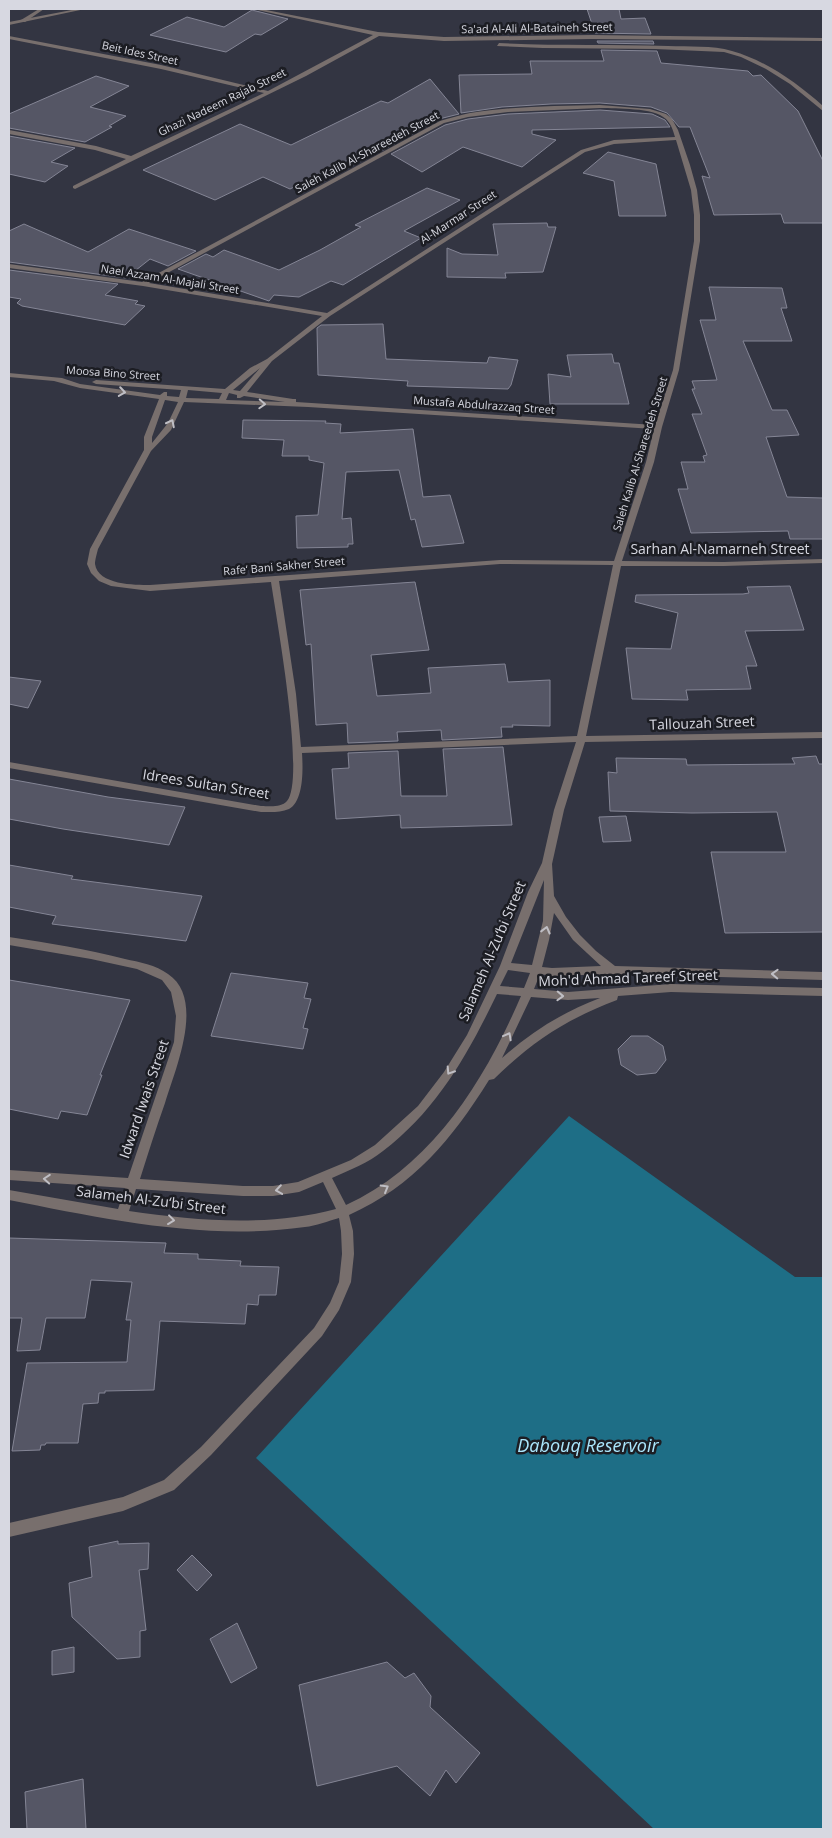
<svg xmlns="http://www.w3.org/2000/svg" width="832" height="1838" viewBox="0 0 832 1838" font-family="'Open Sans',sans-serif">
  <rect width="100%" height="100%" fill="#333542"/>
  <path fill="#1e6e86" d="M569,1116L795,1277H823V1829H654L256,1458Z"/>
  <g fill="#555665" stroke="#848595">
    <path d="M587,9H619L621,19L645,18L651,34L595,33Z"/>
    <path d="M252,10L288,19L261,35L255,34L226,52L150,35L187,17L224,27Z"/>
    <path d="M597,41H653L654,44L598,43Z"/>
    <path d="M601,50L657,51L661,63L748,71L753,76L761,75L798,111L823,161V223H784L781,214L714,215L702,176L710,178L690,127H679L667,113L651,107L600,103L551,104L502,107L461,113L459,75L532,74L530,61H604Z"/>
    <path d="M96,76L129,86L90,107L126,116L109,126L112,127L85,142L9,128V114Z"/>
    <path d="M430,79L459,114L439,119L383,150L376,146L290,189L263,177L215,200L143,170L240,124L291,145L381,101L388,103Z"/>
    <path d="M600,110L652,114L665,120L670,127L532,130V134L556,140L522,167L463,147L422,172L391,154L445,125L468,119L508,114Z"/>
    <path d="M9,136L75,148L51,162L68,166L45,182L9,174Z"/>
    <path d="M608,152L656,164L666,216H619L614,181L583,173Z"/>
    <path d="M427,188L460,200L404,231L421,238L343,285L331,281L299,297L274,295L269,301L178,269L206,254L213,257L224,250L279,270L320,250L361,227L355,225Z"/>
    <path d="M547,223L548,227H556L543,272L505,273L506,278L447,277V248L462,254L498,255L493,224Z"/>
    <path d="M24,224L88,252L129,229L196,251L168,266L150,259L126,278L9,262V231Z"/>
    <path d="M9,270L118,284L105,295L138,301L135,304L145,306L125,325L22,306L17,303L21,299L9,297Z"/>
    <path d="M709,287L782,288L787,308H781L792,341H743L772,410H787L799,435L766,437L787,497L823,498V539H790L788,531L691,533L678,489H688L681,462H705L703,456L707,455L692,414H702L692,389H695L692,381L717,380L700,320H716Z"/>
    <path d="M383,324L386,359L487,363L489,357L518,360L511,385L508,389L407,386L408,381L318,375L317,328L321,325Z"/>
    <path d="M612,354L614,363H619L629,404H550L548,374L571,377L567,355Z"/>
    <path d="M243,420L326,421L325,423L341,424L340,433L413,429L423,497L450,495L464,543L422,547L415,519L411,520L399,470L346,472L342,519L351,518L353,544H348V547L297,548L296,516L318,515L324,463L309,460V456H282L284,440L242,438Z"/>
    <path d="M415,582L429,650L371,655L377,696L431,693L428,668L505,664L508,682L550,680V726L512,725L513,727H501L502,737L442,740L441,730L397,732L398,741L348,743L347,723L316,725L311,644L306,645L300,590Z"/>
    <path d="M790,586L804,630L745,631L757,666H746L751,689L686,690L688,700L632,699L626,648L671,649L678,613L635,602L636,595L743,594L749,593L747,587Z"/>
    <path d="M9,677L41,681L28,708L9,704Z"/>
    <path d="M503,747L512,825L401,828L400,815L336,819L332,769L349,768L348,753L398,751L401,796H447L443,749Z"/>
    <path d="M816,756L819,764H823V932L725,933L711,852H786L777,812L692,813L610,811L608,772L617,773L616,758L686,759L687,765L795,764L792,758Z"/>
    <path d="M9,779L108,797L185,807L169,845L63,829L9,819Z"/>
    <path d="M626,816L631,841L603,842L599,817Z"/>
    <path d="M9,865L73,876L71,879L202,896L186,941L52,924L56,916L9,907Z"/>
    <path d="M231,973L308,983L304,998L311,999L303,1028L308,1029L303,1049L211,1036Z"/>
    <path d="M9,980L130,1000L100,1075H102L87,1115L61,1111L58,1119L9,1109Z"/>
    <path d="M631,1036H648L663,1046L666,1060L656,1073L637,1075L621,1065L618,1049Z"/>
    <path d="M9,1238L166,1243L164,1253L198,1254V1259L241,1261L240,1266L279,1267L276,1295H259L258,1305L247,1304L245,1324L160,1321L154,1390L105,1391V1393H99L98,1403L83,1404L78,1443H46L45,1445H41L40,1450L12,1451L27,1363L127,1362L131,1320H126L132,1282L91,1280L85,1318H46L40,1350L17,1351L22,1318H9Z"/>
    <path d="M118,1541V1544L149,1543L148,1569L139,1570L146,1630L140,1631V1657L117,1659L72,1617L69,1583L92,1577L89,1547Z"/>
    <path d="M192,1555L212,1575L197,1591L177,1570Z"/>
    <path d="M237,1623L257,1668L231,1683L210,1639Z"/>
    <path d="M74,1647V1672L52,1675V1651Z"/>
    <path d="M387,1662L405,1678L414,1673L431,1696L430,1707L480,1753L456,1783L446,1770L430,1796L397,1766L317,1786L299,1685Z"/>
    <path d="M83,1779L86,1829H27L25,1792Z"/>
  </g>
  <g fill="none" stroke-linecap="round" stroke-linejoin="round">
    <path fill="#786f6d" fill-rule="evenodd" d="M39,9H44L25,22H21V20Z"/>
    <g fill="#786f6d" fill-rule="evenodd">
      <path d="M77,9H85L9,25V22Z"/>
      <path d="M253,9H261L378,32L444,37L592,35L823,38V41L592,39L444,41L379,36L306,76L75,189L73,188V186L126,159L95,150L9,134V130L96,146L131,156L264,93L161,69L9,39V36L161,65L268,91L373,35Z"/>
      <path d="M499,43C555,46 611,44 668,46C689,47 712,45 732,51C767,61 797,83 823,106V111L790,84L766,69L741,57L724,52L655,49L543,48L497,46Z"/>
      <path d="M600,105L650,109L666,114L672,119L678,130L690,165L697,190L700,215V241L679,370L662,427L654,462L622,561L724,562L823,559V563L724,566H621L586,736L823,732V738L585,742L564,810L552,864L554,896L566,917L580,935L596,951L615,966L823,972V980L613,974L552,976L540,974L534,989L568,992L671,984L823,988V996L671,992L618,996L617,1000C565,1020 533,1041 494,1079L489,1080C452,1139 414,1186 349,1215L353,1231L354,1254L351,1282L339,1310L322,1336L211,1455L174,1490L123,1511L9,1537V1523L123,1497L164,1480L201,1447L314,1328L330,1303L339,1282L342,1254L341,1231L339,1218C328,1221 316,1226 305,1227C207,1241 105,1219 9,1200V1190L118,1209L125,1188L9,1180V1170L128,1178L174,1042L176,1016L171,992L162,980L137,969L91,959L9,945V937C48,943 87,949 125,959C139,962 156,965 168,974C206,999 175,1070 165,1103C156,1128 148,1154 140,1179L243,1186H273L298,1182L351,1160L375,1145L418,1106L444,1072L467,1035L500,966L528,892L542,863L554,810L576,742L302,753C303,768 304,801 289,809C280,813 270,812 261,812L9,768V762L261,806C269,806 281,808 287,801C306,779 276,616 271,582L150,591L111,586L99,581L91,573L87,564L90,549L144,450V437L159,399L80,388L54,381L9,377V373L62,378L80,384L160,395L164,392H167V396L179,397L181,390L96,384L92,382L96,380L225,389L250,368L267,359L322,316L143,286L9,268V264L142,282L440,121C450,118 460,115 470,113C513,106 557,106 600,105ZM600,108C617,109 653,107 666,119C671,124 673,130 675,137L614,140L581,150L327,313L149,283L444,123L468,117L508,112ZM676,140L691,190L694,215V241L673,370L655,425L296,402V399H293L247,392L272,361L330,316L585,152L614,144ZM260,368L240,391L233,390ZM188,390L222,393L219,399L186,398ZM229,393L237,395V398H240L244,396L285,402L226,400ZM165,400L178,402L168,423L152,443V437ZM184,402L308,407L654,429L646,462L614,561L500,560L150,585C135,585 98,585 95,564C95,560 97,553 98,549L151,451L171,430ZM500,564L613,565L577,736L301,747L296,694L279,581ZM544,880L543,921L532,965L511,963ZM554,913L573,940L601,966L552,968L542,967L549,940ZM508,970L530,973L524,988L500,986ZM497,994L521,996C485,1080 432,1166 346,1205L332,1178C350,1170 368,1163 383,1151C437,1110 468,1054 497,994ZM531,997L568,1000L600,998C563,1012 531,1032 502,1058ZM323,1182L336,1209C268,1227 198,1221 129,1211L136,1189L243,1196H273L299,1192Z"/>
    </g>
  </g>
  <defs><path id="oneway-chevron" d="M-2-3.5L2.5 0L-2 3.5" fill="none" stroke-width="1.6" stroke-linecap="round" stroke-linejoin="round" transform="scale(1.25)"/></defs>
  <g stroke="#bfbec4">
    <use href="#oneway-chevron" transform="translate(122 392) rotate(9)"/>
    <use href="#oneway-chevron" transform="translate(262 404) rotate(3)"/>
    <use href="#oneway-chevron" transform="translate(171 423) rotate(-63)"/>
    <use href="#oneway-chevron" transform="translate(546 930) rotate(-76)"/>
    <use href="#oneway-chevron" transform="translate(775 974) rotate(-178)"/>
    <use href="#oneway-chevron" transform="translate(560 996) rotate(2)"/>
    <use href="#oneway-chevron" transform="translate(508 1036) rotate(-62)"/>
    <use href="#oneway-chevron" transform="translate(450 1071) rotate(123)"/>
    <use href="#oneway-chevron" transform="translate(47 1179) rotate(-176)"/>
    <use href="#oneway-chevron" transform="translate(385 1188) rotate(-30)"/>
    <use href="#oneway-chevron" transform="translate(279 1190) rotate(172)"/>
    <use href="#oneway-chevron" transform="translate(171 1220) rotate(7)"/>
  </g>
  <g text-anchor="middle" stroke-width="5" stroke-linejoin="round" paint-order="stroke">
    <g font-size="11" fill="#d7d8e1" stroke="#1c1d23">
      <text transform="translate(537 28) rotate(-1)" y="4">Sa'ad Al-Ali Al-Bataineh Street</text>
      <text transform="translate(140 53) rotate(12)" y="4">Beit Ides Street</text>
      <text transform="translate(222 102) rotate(-26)" y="4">Ghazi Nadeem Rajab Street</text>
      <text transform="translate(367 152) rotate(-28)" y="4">Saleh Kalib Al-Shareedeh Street</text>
      <text transform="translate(458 217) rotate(-33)" y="4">Al-Marmar Street</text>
      <text transform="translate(170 279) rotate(9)" y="4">Nael Azzam Al-Majali Street</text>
      <text transform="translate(113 373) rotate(4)" y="4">Moosa Bino Street</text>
      <text transform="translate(484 405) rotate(4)" y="4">Mustafa Abdulrazzaq Street</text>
      <text transform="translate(640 454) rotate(-73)" y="4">Saleh Kalib Al-Shareedeh Street</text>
      <text transform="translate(284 566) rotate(-5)" y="4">Rafe‘ Bani Sakher Street</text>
    </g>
    <g font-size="14" fill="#d7d8e1" stroke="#1c1d23">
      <text x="720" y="554">Sarhan Al-Namarneh Street</text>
      <text transform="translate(702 723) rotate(-2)" y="5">Tallouzah Street</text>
      <text transform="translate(206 784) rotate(9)" y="5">Idrees Sultan Street</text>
      <text transform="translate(492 951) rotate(-67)" y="5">Salameh Al-Zu‘bi Street</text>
      <text transform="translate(628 978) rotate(-2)" y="5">Moh'd Ahmad Tareef Street</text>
      <text transform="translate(144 1099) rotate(-71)" y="5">Idward Iwais Street</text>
      <text transform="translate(151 1200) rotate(7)" y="5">Salameh Al-Zu‘bi Street</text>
    </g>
    <g font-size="18" font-style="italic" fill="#abe7fd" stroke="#1c1d23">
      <text x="588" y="1452">Dabouq Reservoir</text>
    </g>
  </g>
  <rect width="832" height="1838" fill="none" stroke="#d7d8e1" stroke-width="20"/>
</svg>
